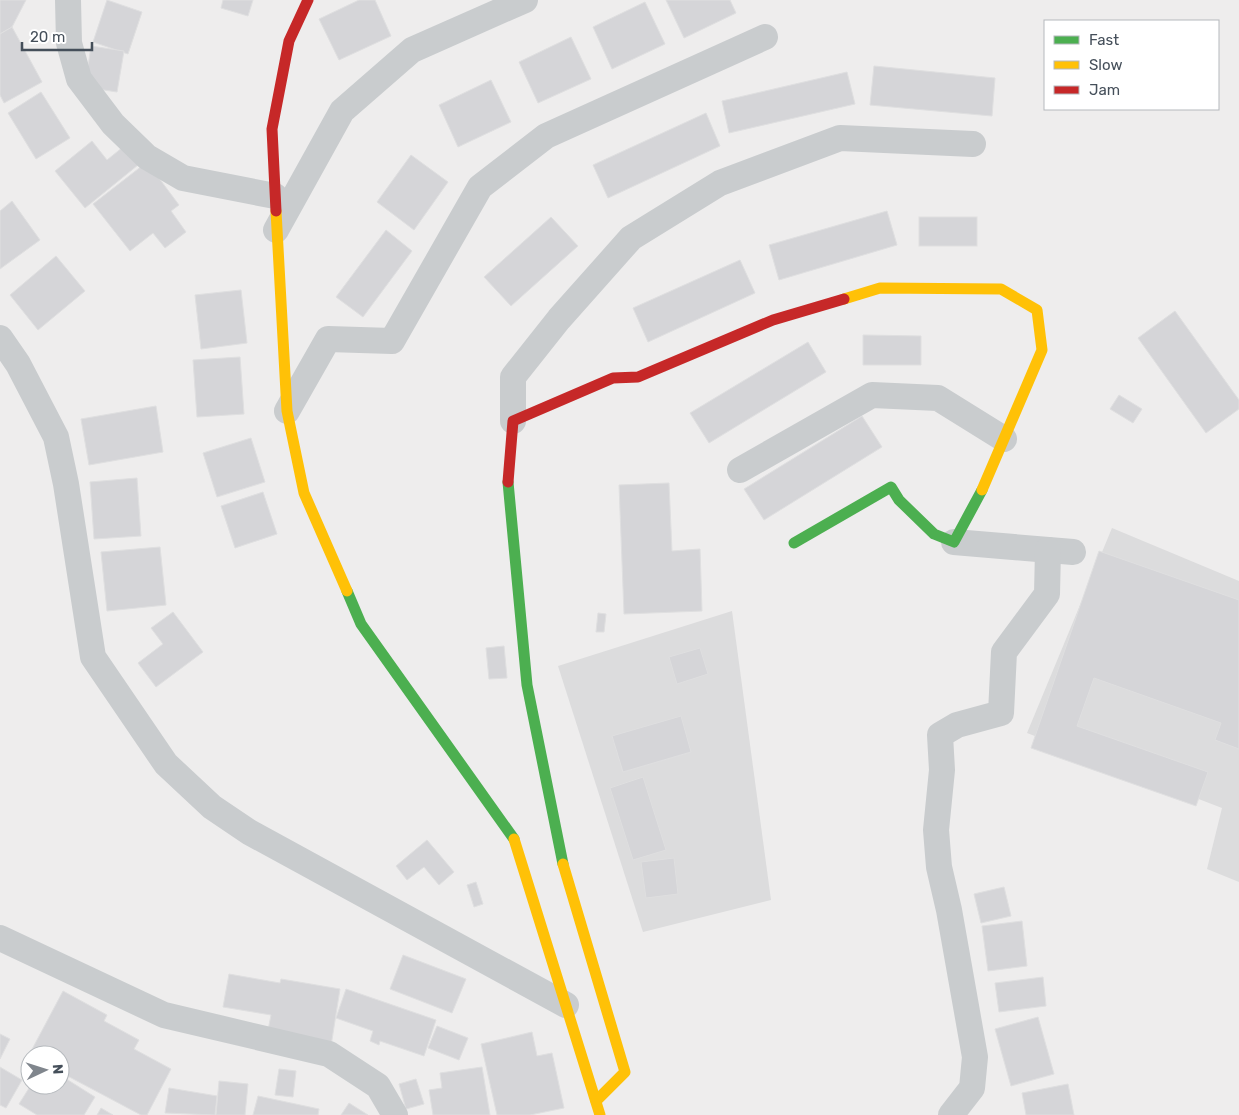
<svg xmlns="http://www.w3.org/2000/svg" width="1239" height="1115" viewBox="0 0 1239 1115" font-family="Rubik,sans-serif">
  <rect width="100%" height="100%" fill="#eeeded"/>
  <g fill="#dcdcdd">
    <path d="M1112,528L1239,581V882L1207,869L1222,808L1027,733Z"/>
    <path d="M732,611L771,900L643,932L558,666Z"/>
  </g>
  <g fill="#d5d5d8" stroke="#dfdfe0">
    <path d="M0,0H26L12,27L0,34Z"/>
    <path d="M107,0L142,12L128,54L93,42Z"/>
    <path d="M223,0H253L248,16L221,8Z"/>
    <path d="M359,0H375L391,36L339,60L319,19Z"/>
    <path d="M666,0H730L736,13L684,38Z"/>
    <path d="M645,2L665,44L612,69L593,27Z"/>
    <path d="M12,27L42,82L4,103L0,95V34Z"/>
    <path d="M571,37L591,79L538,103L519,62Z"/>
    <path d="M91,46L124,51L117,92L85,87Z"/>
    <path d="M874,66L995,78L992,116L870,105Z"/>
    <path d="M847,72L855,104L729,133L722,101Z"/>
    <path d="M491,80L511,122L458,147L439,105Z"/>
    <path d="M41,92L70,138L36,159L8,113Z"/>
    <path d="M706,113L720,146L608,198L593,165Z"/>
    <path d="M92,141L107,160L123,147L138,165L85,208L55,171Z"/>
    <path d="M411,155L448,182L414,230L377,202Z"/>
    <path d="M147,162L179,205L171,211L186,232L165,248L153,233L130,251L93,204Z"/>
    <path d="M12,201L40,240L0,269V211Z"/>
    <path d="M887,211L897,245L779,280L769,245Z"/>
    <path d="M551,217L578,246L511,306L484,277Z"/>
    <rect x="919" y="217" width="58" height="29"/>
    <path d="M386,230L412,251L363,317L336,297Z"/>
    <path d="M56,256L85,291L38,330L10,295Z"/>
    <path d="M740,260L755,293L648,342L633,308Z"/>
    <path d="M241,290L247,343L201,349L195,295Z"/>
    <path d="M1175,311L1239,400V409L1206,433L1138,338Z"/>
    <path d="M863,335L921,336V365H863Z"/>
    <path d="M808,342L826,372L709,443L690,413Z"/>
    <path d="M240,357L244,414L197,417L193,360Z"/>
    <path d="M1119,395L1142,409L1133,423L1110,409Z"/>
    <path d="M156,406L163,452L89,465L81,419Z"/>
    <path d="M862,416L882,447L764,520L744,489Z"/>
    <path d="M251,438L265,482L217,497L203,453Z"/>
    <path d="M137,478L141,536L94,539L90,482Z"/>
    <path d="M669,483L672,551L700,549L702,611L624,614L619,485Z"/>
    <path d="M263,492L277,534L235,548L221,506Z"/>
    <path d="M160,547L166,605L107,611L101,552Z"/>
    <path d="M1099,551L1239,600V749L1215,740L1221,723L1094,678L1077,726L1208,772L1196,806L1031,748Z"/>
    <path d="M173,612L203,652L156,687L138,663L163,644L151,628Z"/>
    <path d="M598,613L606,614L604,632H596Z"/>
    <path d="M504,646L507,678L489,679L486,648Z"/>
    <path d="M700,648L708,674L677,684L669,657Z"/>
    <path d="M681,716L691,752L623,772L612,736Z"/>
    <path d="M643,777L666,850L633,860L610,788Z"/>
    <path d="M427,840L454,872L439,885L424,867L407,880L396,866Z"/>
    <path d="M674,858L678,894L646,898L641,862Z"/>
    <path d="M476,882L483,904L474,907L467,885Z"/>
    <path d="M1004,887L1011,916L981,923L974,894Z"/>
    <path d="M1022,921L1027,966L988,971L982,926Z"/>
    <path d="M403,955L466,979L452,1013L390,989Z"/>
    <path d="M229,974L280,983L281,979L340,989L331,1046L267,1035L271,1015L223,1007Z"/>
    <path d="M1043,977L1046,1006L999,1012L995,983Z"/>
    <path d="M346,989L436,1020L424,1056L380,1041L379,1045L370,1041L373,1031L336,1018Z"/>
    <path d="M63,991L107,1015L104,1021L139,1040L134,1049L171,1069L147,1115H141L60,1072V1055H29Z"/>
    <path d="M1038,1017L1054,1074L1011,1086L995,1029Z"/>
    <path d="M437,1026L468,1038L459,1060L428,1048Z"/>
    <path d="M532,1032L537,1056L552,1053L564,1108L530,1115H497L481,1044Z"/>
    <path d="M0,1034L10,1039L0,1059Z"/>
    <path d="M0,1067L22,1080L6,1108L0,1105Z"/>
    <path d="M482,1067L490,1115H433L429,1090L442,1088L440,1073Z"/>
    <path d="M279,1069L296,1071L293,1097L275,1095Z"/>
    <path d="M60,1075L95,1097L84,1115H37L19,1104L31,1085H60Z"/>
    <path d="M416,1079L424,1104L406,1109L399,1084Z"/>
    <path d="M219,1081L248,1084L245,1115H216Z"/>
    <path d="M1068,1084L1074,1115H1026L1022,1093Z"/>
    <path d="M169,1088L217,1096L215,1115L165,1113Z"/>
    <path d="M258,1096L319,1109L318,1115H253Z"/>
    <path d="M349,1103L368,1115H341Z"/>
    <path d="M101,1108L113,1115H97Z"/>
  </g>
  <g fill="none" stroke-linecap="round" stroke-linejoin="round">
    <g stroke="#c9ccce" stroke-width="26">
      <path d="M68,0L69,43L79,79L113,124L147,157L183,178L275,196"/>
      <path d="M276,230L342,111L412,50L525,0"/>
      <path d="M0,338L18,364L56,437L66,484L93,657L166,764L212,807L249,832L566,1005"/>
      <path d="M287,411L328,339L392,341L480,187L546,136L765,37"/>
      <path d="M513,421V377L559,319L631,238L720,183L840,138L973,144"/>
      <path d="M740,470L872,395L938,398L1004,439"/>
      <path d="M954,542L1073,552"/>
      <path d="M0,938L164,1015L329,1054L378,1086L395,1115"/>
      <path d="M951,1115L972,1088L975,1057L949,910L939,867L936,830L942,770L940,735L957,725L1001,713L1004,652L1047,594L1048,550"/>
    </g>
    <g stroke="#4caf50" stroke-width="11">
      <path d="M508,482L527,685L563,864"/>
      <path d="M794,543L891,487L899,500L934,534L954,542L982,490"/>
      <path d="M347,591L361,624L514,839"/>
    </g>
    <g stroke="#ffc107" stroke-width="11">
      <path d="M276,211L287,411L304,493L347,591"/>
      <path d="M844,299L880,288L1001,289L1037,310L1042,350L982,490"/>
      <path d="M514,839L600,1115"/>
      <path d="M563,864L625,1072L596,1101"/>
    </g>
    <g stroke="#c62828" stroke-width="11">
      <path d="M276,211L272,129L289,41L308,0"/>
      <path d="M508,482L513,421L613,378L638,377L773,320L844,299"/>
    </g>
  </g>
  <rect x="1044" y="20" width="175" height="90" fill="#ffffff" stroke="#b5b9bd"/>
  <rect x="1054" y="36" width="25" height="8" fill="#4caf50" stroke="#b5b9bd"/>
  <text x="1089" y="45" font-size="15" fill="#454f5a">Fast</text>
  <rect x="1054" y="61" width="25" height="8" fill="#ffc107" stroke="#b5b9bd"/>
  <text x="1089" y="70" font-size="15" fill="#454f5a">Slow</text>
  <rect x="1054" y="86" width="25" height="8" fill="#c62828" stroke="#b5b9bd"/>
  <text x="1089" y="95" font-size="15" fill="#454f5a">Jam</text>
  <g transform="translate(45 1070) rotate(86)"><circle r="24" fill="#ffffff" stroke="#b5b9bd"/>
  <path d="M0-4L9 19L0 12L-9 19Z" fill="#80868d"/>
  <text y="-8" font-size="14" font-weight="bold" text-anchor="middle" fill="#454f5a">N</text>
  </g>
  <path d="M22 42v8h70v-8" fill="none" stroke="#454f5a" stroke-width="2.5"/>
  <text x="30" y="42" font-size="15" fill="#454f5a" stroke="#ffffff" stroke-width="4" paint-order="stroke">20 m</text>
</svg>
